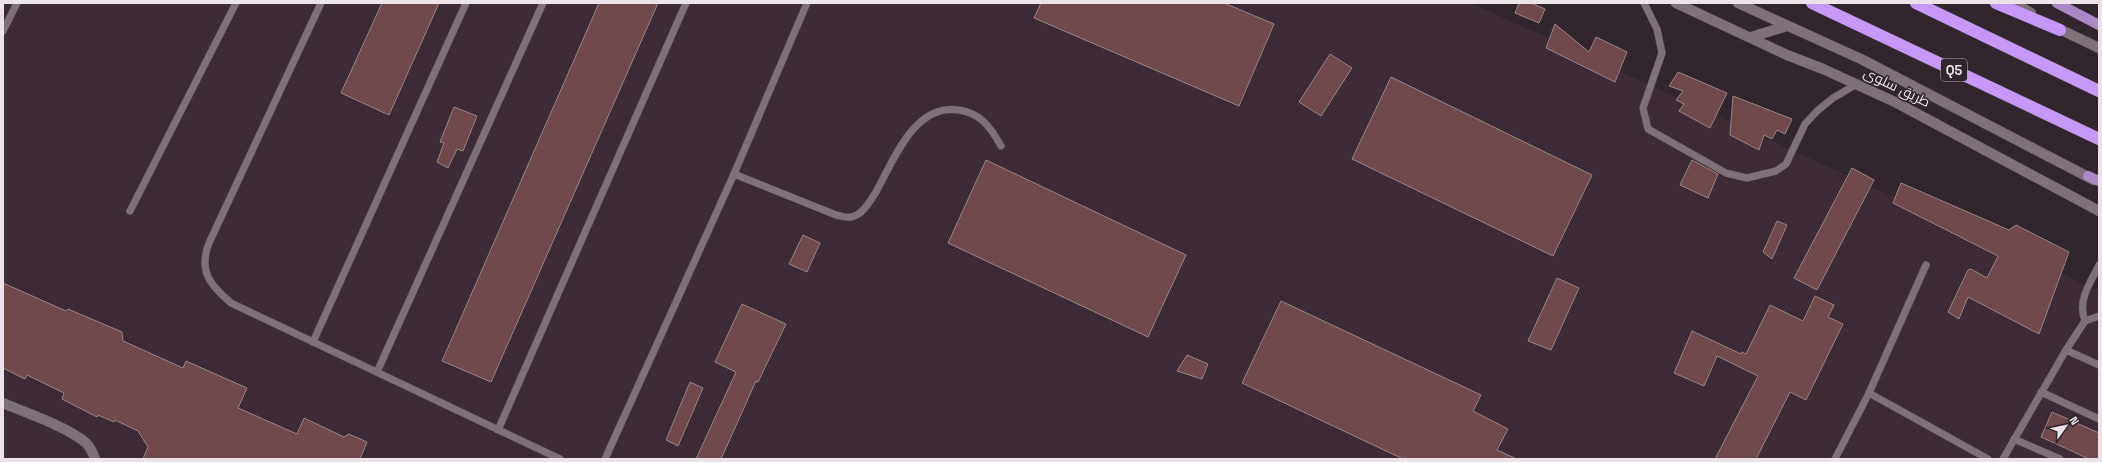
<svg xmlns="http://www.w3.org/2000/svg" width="2102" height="462" viewBox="0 0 2102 462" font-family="'Space Grotesk',Cairo,sans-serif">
  <rect width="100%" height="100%" fill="#31262d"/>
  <path fill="#3d2c37" d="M3,3H1471L2099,291V459H3Z"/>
  <g fill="#6f494c" stroke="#988687">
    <path d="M382,3H439L389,115L341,93Z"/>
    <path d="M599,3H658L491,382L442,361Z"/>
    <path d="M1041,3H1224L1274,24L1239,106L1034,18Z"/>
    <path d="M1519,3H1531L1545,9L1539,23L1515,13Z"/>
    <path d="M1555,24L1589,52L1596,37L1627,52L1615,82L1546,48Z"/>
    <path d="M1330,54L1352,68L1321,116L1299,102Z"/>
    <path d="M1678,72L1727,93L1710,128L1679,111L1684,104L1676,100L1683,91L1669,86Z"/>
    <path d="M1391,77L1592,175L1553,256L1352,159Z"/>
    <path d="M1733,96L1792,119L1785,134L1777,130L1772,139L1764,135L1759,150L1730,135Z"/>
    <path d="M454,107L477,116L463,151L457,149L448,168L437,162L444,143L440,142Z"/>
    <path d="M986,160L1186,255L1148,337L948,243Z"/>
    <path d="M1692,160L1718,174L1708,198L1680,185Z"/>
    <path d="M1852,168L1874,180L1817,290L1794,278Z"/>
    <path d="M1901,183L2009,230L2016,225L2069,252L2039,334L1968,297L1959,319L1948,312L1968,270L1971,269L1987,278L1998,256L1893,203Z"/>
    <path d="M1777,221L1787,225L1772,259L1763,252Z"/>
    <path d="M803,235L820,243L807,272L789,264Z"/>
    <path d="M1557,278L1579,288L1551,350L1528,341Z"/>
    <path d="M3,283L66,311L68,309L122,332L123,341L183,368L186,361L247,388L238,408L297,434L304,418L344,437L349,434L367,442L360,459H143L148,447L138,431L115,420L114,422L98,415L97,417L62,399L64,393L27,375L25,379L3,368Z"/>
    <path d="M1815,296L1834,305L1828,317L1843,324L1806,400L1790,392L1756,459H1715L1758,376L1717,356L1704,386L1674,373L1692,331L1741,354L1742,352L1746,354L1770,305L1803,321Z"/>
    <path d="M1281,301L1481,395L1473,411L1508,429L1497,450L1517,459H1403L1242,383Z"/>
    <path d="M742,304L786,324L758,382L756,381L721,459H696L736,372L715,362Z"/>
    <path d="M1187,355L1208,364L1202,379L1177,371Z"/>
    <path d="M690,382L703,388L678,446L666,440Z"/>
    <path d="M2052,412L2099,433V459H2089L2041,437Z"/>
  </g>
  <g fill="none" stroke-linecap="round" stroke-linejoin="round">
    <g stroke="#4b4248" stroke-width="8">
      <g id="service">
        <path d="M321,3L209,243C198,271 210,285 231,303L560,459"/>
        <path d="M1644,3L1657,29L1662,53L1643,108L1648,129L1726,173L1747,178L1776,171L1786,164L1805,124L1817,111L1833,98L1857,84"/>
        <path d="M3,31L17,3"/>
        <path d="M734,174L836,215C841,216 846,218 851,217C863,215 870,201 876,192C894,160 914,103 959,110C981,113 991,128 1001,146"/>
        <path d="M130,211L236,3"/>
        <path d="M1926,265L1869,393L1988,459"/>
        <path d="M2085,321C2077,301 2090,283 2099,265"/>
        <path d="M313,342L466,3"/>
        <path d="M2066,350L2099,365"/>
        <path d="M377,372L543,3"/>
        <path d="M2041,392L2099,419"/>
        <path d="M498,430L686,3"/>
        <path d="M2014,439L2060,459"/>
        <path d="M605,459L734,174L807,3"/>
        <path d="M1835,459L1869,393"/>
        <path d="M2003,459L2066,350L2085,321L2099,316"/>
      </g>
    </g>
    <g stroke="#4b4248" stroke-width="11">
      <g id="minor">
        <path d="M1676,3L1787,55L1823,69L1895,102L2099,211"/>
        <path d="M3,403C26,413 68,427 86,443C90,447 93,453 95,459"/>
      </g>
    </g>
    <g stroke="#4b4248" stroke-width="11">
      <g id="secondary">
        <path d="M1738,3L1863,60L2094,180"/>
        <path d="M2014,3L2031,13"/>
        <path d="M2053,26L2099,48"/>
        <path d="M1751,37L1787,26"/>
      </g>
    </g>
    <g stroke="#4b4248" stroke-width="11">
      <g id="primary">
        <path d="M2057,3L2099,25"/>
        <path d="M2088,176L2099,181"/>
      </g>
    </g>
    <g stroke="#4b4248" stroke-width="13">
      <g id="motorway">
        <path d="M1812,3L2099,139"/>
        <path d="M1916,3L2099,91"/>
        <path d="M1996,3L2060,30"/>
      </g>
    </g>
    <use href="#service" stroke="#7f7179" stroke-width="7"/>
    <use href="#minor" stroke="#7f7179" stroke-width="10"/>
    <use href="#secondary" stroke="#7f7179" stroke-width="10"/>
    <use href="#primary" stroke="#aa88c5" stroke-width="10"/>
    <use href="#motorway" stroke="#c698f7" stroke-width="12"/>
  </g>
  <g text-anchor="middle" stroke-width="3" stroke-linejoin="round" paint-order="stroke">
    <rect fill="#31262d" stroke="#b3aab0" stroke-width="1" x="1941" y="59" width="26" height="22" rx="3"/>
    <g font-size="13" font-weight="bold" fill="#ebe3e8">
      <text x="1954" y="75">Q5</text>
    </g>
    <g font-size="14" fill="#ebe3e8" stroke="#31262d">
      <text transform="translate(1897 87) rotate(26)" y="5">طريق سلوى</text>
    </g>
  </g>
  <rect width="2102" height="462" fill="none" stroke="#ebe3e8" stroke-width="8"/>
  <g transform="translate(2066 426) rotate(57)" stroke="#31262d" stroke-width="3" paint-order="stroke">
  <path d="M0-3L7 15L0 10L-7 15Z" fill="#ebe3e8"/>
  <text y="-6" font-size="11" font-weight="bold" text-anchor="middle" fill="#ebe3e8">N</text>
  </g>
</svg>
